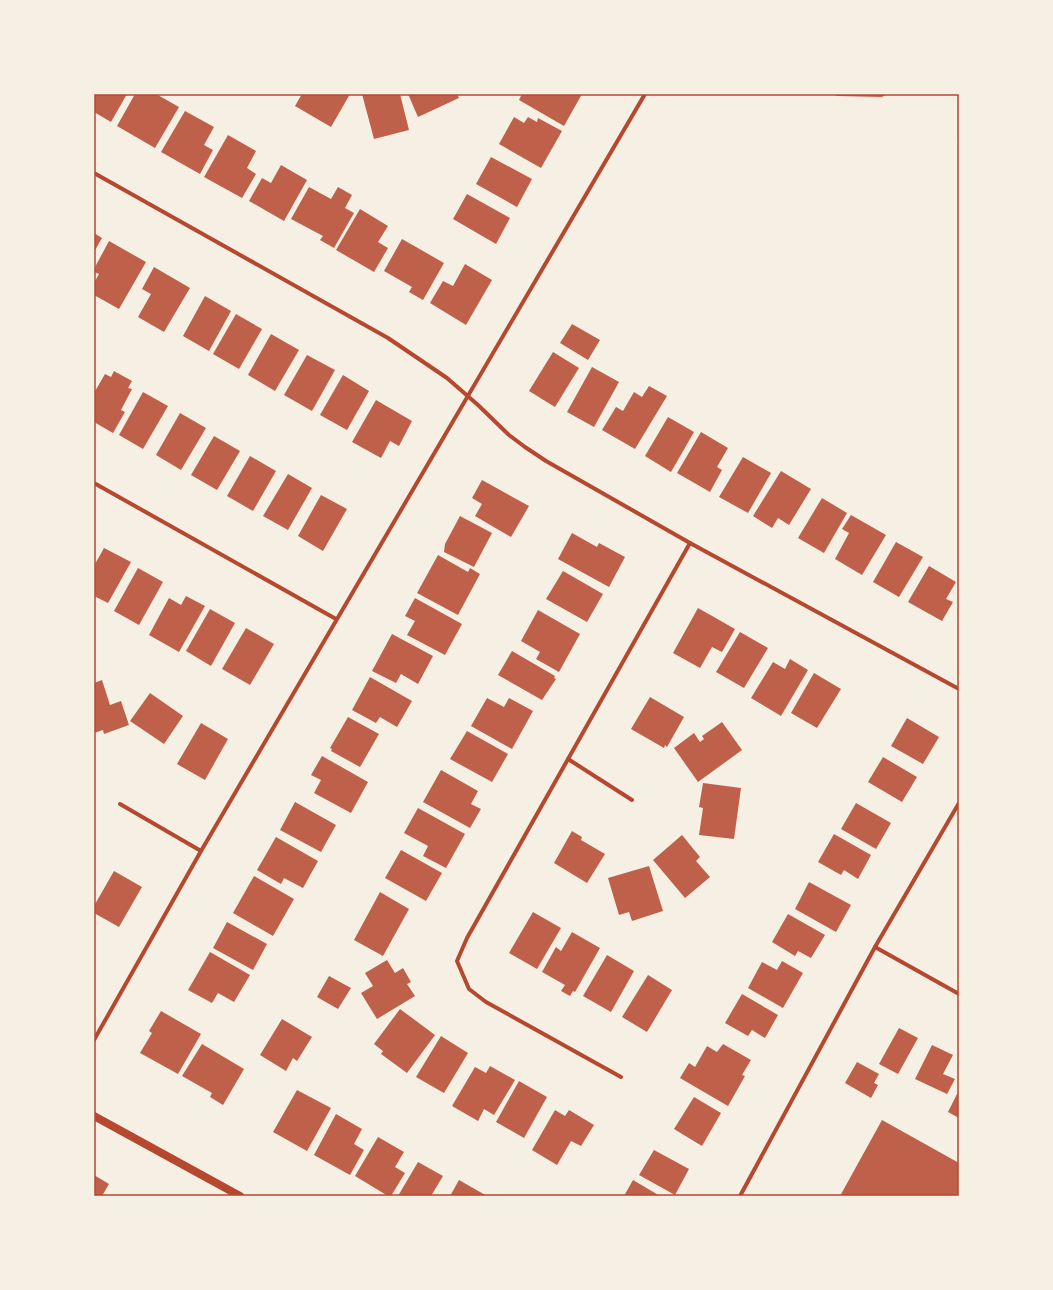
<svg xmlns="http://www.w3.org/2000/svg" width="1053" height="1290" viewBox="0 0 1053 1290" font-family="'Roboto Condensed',sans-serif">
  <rect width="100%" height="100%" fill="#f6efe4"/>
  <g fill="#bf614a">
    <path d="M94,94H127L111,122L94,112Z"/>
    <path d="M135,94H156L179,107L155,148L117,126Z"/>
    <path d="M302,94H350L331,127L295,106Z"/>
    <path d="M362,94H400L409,130L374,139Z"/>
    <path d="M408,94H457L459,98L418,117Z"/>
    <path d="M522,94H582L564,126L519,100Z"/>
    <path d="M834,94H887L882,97L837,96Z"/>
    <path d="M185,111L214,127L204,145L213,150L200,174L161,152Z"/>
    <path d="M514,117L524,123L528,117L537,122L538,118L562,131L541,168L499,144Z"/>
    <path d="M228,135L256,151L247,168L256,174L242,198L204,177Z"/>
    <path d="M491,157L532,179L517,207L476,184Z"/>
    <path d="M281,165L307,180L284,221L249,201L262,178L271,183Z"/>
    <path d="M309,187L331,199L338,187L352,195L345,208L354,213L334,248L320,240L323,236L291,219Z"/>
    <path d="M467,194L510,218L496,244L453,219Z"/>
    <path d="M360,209L388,226L378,242L388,248L374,272L336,250Z"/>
    <path d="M94,233L102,238L94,252Z"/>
    <path d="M402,239L444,263L423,300L409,292L412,287L384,271Z"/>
    <path d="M109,241L146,262L119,309L94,295V283L99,274L94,272V269Z"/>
    <path d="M465,264L492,280L466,325L430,303L443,281L453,286Z"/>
    <path d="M154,267L190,288L164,332L138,317L151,294L142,289Z"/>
    <path d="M205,296L231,311L209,351L183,336Z"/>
    <path d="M236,314L262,329L239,369L213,354Z"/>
    <path d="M572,324L600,340L588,360L560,343Z"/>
    <path d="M271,334L299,350L275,391L248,375Z"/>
    <path d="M553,352L579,368L555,407L529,391Z"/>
    <path d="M307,355L335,370L312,411L284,395Z"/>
    <path d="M592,367L619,382L594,427L567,412Z"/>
    <path d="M114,371L132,381L128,388L132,389L121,410L125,412L113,433L94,422V393L105,374L111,377Z"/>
    <path d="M343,375L369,391L347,430L320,415Z"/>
    <path d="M649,386L667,396L635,449L602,430L616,407L623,411L634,392L642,397Z"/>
    <path d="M143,392L168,406L143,449L119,435Z"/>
    <path d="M376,400L412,421L399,446L390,441L381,458L352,442Z"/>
    <path d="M180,413L206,428L181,470L156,455Z"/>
    <path d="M668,417L694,432L671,472L645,456Z"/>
    <path d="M701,432L728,448L717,467L722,470L710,492L677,473Z"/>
    <path d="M214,436L240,451L217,490L191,475Z"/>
    <path d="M250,456L276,471L253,511L227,496Z"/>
    <path d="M743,457L771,473L748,513L719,497Z"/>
    <path d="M781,471L811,489L789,525L778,518L772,528L753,516Z"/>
    <path d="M288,474L312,488L288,530L263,516Z"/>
    <path d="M482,480L529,506L511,537L475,516L482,504L472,498Z"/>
    <path d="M321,495L347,509L323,551L298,536Z"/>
    <path d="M822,498L847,513L824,553L798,538Z"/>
    <path d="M851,515L886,535L862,575L835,559L849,533L842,529Z"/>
    <path d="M460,516L492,533L474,567L444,552L445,544Z"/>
    <path d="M572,533L597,547L599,543L625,557L609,587L558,559Z"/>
    <path d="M896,542L923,557L899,597L873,582Z"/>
    <path d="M104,548L131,562L108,603L94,596V566Z"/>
    <path d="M438,555L468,572L470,568L480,574L458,615L417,593Z"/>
    <path d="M929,566L956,582L946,599L953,602L942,621L908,602Z"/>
    <path d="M138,568L163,582L139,625L114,611Z"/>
    <path d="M563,571L603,594L587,622L546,599Z"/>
    <path d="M186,596L205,606L179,652L149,635L169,598L181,605Z"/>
    <path d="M415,598L462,624L445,655L407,635L415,621L405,616Z"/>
    <path d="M698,608L735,629L722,652L712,647L700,668L673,653Z"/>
    <path d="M210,609L235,623L211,666L186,651Z"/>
    <path d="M538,610L580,634L559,672L536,659L540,652L521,641Z"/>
    <path d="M246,628L274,644L250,685L222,669Z"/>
    <path d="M740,632L768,648L744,688L716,672Z"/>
    <path d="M392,634L433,656L418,684L401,674L396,683L372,671Z"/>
    <path d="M512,651L555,676L554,678L556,679L542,700L498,675Z"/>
    <path d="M790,659L808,670L781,716L751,698L773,662L785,669Z"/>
    <path d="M814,673L841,689L817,728L791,713Z"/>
    <path d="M370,677L412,701L397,727L380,717L376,723L352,710Z"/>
    <path d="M102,680L110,705L121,701L129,725L104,734L103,730L94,733V683Z"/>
    <path d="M150,693L183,716L164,744L130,721Z"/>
    <path d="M650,697L684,717L667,747L665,745L664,748L631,729Z"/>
    <path d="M487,698L504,707L509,698L533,711L512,749L471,726Z"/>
    <path d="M348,717L379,734L360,767L331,751L332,749L330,748Z"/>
    <path d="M907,718L939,737L923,764L891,746Z"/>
    <path d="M722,722L742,750L698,782L674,748L694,733L700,742L704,739L702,736Z"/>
    <path d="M201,723L228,739L205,780L177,764Z"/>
    <path d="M467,731L508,754L492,782L450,759Z"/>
    <path d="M322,756L368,782L351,813L314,793L321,780L311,775Z"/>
    <path d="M883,757L917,777L902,802L868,782Z"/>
    <path d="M441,770L478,791L471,804L481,809L470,828L423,802Z"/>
    <path d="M703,783L741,788L734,839L699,835L703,808L699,807Z"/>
    <path d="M295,802L336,825L321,852L280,830Z"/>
    <path d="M856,803L891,823L876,849L841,829Z"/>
    <path d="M418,808L465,834L446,868L423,856L428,846L404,833Z"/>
    <path d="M572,831L582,837L581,840L605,854L587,883L554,863Z"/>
    <path d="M834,834L871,855L858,879L844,870L841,875L818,862Z"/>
    <path d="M682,835L700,857L696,861L710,877L685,898L653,860Z"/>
    <path d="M276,837L318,861L303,888L284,878L281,884L257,870Z"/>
    <path d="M401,850L442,873L426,901L385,878Z"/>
    <path d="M649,866L663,911L632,921L629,912L619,915L608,878Z"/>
    <path d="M114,871L142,887L119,927L94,913V906Z"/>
    <path d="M254,876L294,899L273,936L233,913Z"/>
    <path d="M809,882L851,905L836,932L795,909Z"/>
    <path d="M380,892L409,909L383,956L354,940Z"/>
    <path d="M533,912L561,928L537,969L509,953Z"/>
    <path d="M788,914L825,935L811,958L798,951L795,956L772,942Z"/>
    <path d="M227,922L267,944L253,970L213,948Z"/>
    <path d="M572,932L600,948L575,992L573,991L570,996L561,991L565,985L542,972L556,947L561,951Z"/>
    <path d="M210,952L250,975L234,1002L218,993L212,1003L188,990Z"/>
    <path d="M607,955L634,971L611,1012L583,996Z"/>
    <path d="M387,960L395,973L403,968L411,982L407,984L415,996L377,1019L361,993L373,986L365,973Z"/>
    <path d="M782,961L803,973L783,1008L748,988L762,962L777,970Z"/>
    <path d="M648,975L672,990L647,1032L622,1017Z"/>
    <path d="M329,976L351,988L338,1009L317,997Z"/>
    <path d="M742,994L778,1015L765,1038L752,1030L748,1036L725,1023Z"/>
    <path d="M400,1009L435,1035L407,1073L381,1054L383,1051L374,1044Z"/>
    <path d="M161,1011L201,1034L178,1074L140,1053L152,1033L149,1031Z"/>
    <path d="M282,1019L312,1037L297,1061L293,1058L286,1071L260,1055Z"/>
    <path d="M899,1028L918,1038L898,1074L879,1064Z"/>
    <path d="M441,1036L468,1053L444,1093L416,1077Z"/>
    <path d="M202,1044L244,1069L223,1105L210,1097L212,1093L182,1076Z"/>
    <path d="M723,1044L751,1060L742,1075L745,1076L728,1106L680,1078L689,1063L695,1067L707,1046L717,1052Z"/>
    <path d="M932,1045L953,1055L943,1074L955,1079L947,1094L915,1079Z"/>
    <path d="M857,1062L879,1074L874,1083L878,1085L871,1098L845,1083Z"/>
    <path d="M490,1066L515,1080L494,1115L484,1109L478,1121L452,1106L475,1067L486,1073Z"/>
    <path d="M519,1081L547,1097L524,1138L496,1122Z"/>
    <path d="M297,1090L331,1108L307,1151L273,1132Z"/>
    <path d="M959,1090V1118L948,1112Z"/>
    <path d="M694,1097L721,1113L702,1146L674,1129Z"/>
    <path d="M555,1110L565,1116L569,1110L594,1125L581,1146L571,1141L557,1165L532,1150Z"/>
    <path d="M336,1114L362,1129L354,1144L364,1150L350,1175L314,1155Z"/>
    <path d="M882,1120L959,1163V1196H840Z"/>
    <path d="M378,1137L404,1152L395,1167L405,1173L391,1196H388L355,1176Z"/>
    <path d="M654,1150L689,1169L675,1195L639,1175Z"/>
    <path d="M418,1162L443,1176L431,1196H398Z"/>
    <path d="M94,1175L109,1184L102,1196H94Z"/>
    <path d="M459,1180L487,1196H450Z"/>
    <path d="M633,1180L660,1196H624Z"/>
  </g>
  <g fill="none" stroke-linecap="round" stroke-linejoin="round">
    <path stroke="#b5482f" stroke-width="2.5" d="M959,137V139"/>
    <g stroke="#b5482f" stroke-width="4">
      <path d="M94,173L388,338L447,378L478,405L509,435L525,447L546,461L690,543L959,689"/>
      <path d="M94,483L336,619"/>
      <path d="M568,759L632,800"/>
      <path d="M120,804L201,851"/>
      <path d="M875,947L959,994"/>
      <path d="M94,1040L201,851L645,94"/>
      <path d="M621,1077L486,1002L469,989L457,961L467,938L690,543"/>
      <path d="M740,1196L875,947L959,803"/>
    </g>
    <path stroke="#b5482f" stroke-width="8" d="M94,1116L240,1196"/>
  </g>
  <rect width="1053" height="1290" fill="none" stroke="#f6efe4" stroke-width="190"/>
  <rect x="95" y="95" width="863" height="1100" fill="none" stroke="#b5482f" stroke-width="1.5"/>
</svg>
